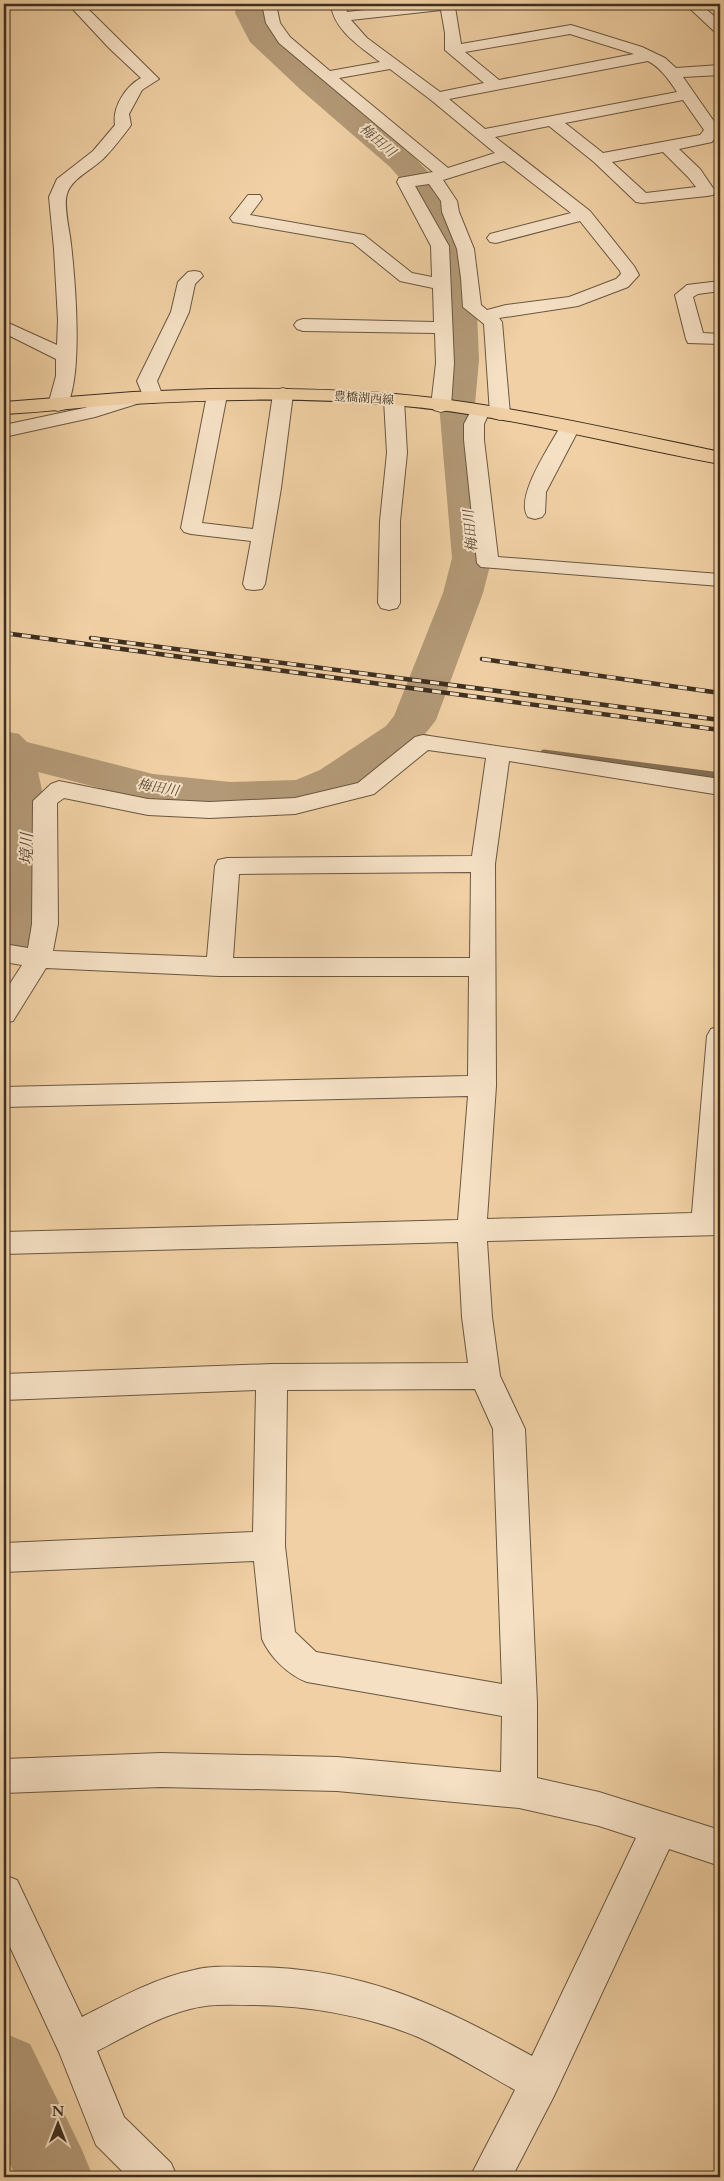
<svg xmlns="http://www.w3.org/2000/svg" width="724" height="2181" viewBox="0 0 724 2181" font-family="Cardo,'Noto Serif JP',serif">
  <rect width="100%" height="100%" fill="#f0d0a4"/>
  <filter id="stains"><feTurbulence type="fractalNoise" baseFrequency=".004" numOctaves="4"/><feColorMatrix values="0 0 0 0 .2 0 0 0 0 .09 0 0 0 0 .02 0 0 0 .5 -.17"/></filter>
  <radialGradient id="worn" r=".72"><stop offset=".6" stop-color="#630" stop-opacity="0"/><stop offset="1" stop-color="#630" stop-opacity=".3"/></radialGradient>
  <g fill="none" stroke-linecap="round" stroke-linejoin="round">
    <g stroke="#846f54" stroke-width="7">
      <path d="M401,735L427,738"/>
      <path d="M544,753L720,776"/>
    </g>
    <g fill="#b39977" fill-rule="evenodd">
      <path d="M237,4H263V13L272,32L321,78L412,155L436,180L468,238L475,265L479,360L475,404L492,558L483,593L436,720L429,729L416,744L352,790L318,804L302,808L230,810L153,802L38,772C54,841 59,894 21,957L4,961V731L19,734L27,742L153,774L230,782L296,780L320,770L386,726L394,716L443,593L452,558L439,404L445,360L443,265L436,238L411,191L390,167L301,90L250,42L235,13Z"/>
      <path d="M4,2033L30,2044L82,2150L93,2177H16L4,2151Z"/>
    </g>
    <g stroke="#6a5741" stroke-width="2">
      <g id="minor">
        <path d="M68,4H83L159,79L142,90L129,114L131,125L129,128C121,138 113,149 104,158C92,170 72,178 67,194C63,205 70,232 71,244C75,279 84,381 65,409L58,411L51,409L48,405L56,376V359L4,333V321L57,345L58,320L54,249L49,197L57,179L93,151L115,125C112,107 126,86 141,78L109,48Z"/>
        <path d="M262,4H276L280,23L290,37L330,71L380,62C361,47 333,30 331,4H345L347,12L417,4H458L455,7L461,44L571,25L642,47L665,58L676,68L720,65V75L683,77L720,130L712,142L679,149L700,169L715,191L713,195L707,196L642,203L636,202L594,162L549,126L495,137L590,211L634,266L639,275L628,287L578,306L499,318L502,322L510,414L507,418L500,420L493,418L490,414L484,324L463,307L461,278L457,249L442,212L441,201L429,184L415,186L449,246L454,363L451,406L448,410L441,412L434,410L431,406L436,363L435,333L303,331L297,329L294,325L297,321L303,319L434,322L433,288L400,281L353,243L239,223L233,222L230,218L248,195H260L262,199L250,215L364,235L412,273L432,277L431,246L397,182L399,178L433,172L279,43L266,23ZM441,10L445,33V50L484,83L440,92L367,38L351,20ZM570,34L634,54L499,80L465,52ZM648,61C661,68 669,80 677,92L485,129L449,99ZM390,69L431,100L495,153L448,168L339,78ZM683,100L704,130L700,135L603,153L565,123ZM663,152L688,177L696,187L646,193L612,162ZM504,161L571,213L490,234L487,238L490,242L496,243L580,221L620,271L621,274L616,279L569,297L506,305L487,310L481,305L474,249L459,212L457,201L443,180Z"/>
        <path d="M685,4H700L720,21V33L715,32Z"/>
        <path d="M194,271L200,272L203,276L195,284L189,312L157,381L163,397L160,401L153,403L146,401L95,417L4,437V425L84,408L138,392L142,393L137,381L171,312L178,282L188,272Z"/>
        <path d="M720,281V291L698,294L693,297L703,333L720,334V344L688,343L686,339L675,295L687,285Z"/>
        <path d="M283,388L290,390L293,394L281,488L265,584L262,589L254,590L246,589L243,584L251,541L191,534L184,532L181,528L207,395L210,391L217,389L224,391L227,395L202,523L253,529L273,394L276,390Z"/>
        <path d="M394,394L401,396L404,400L407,453L400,521V603L397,608L389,610L381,608L378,603L380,521L387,453L384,400L387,396Z"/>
        <path d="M480,405L487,407L490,411L484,424V440L498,557L720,574V586L481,567L477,563L464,440V424L473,407Z"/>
        <path d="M570,421L577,423L580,427L546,492L545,513L542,517L535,519L528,517C514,498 550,446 560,427L563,423Z"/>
        <path d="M423,735L720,779V795L509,761L495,864L496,1086L487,1219L692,1213L707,1036L711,1029L720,1026V1235L487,1241L492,1317L500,1376L525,1429L537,1703V1778L599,1792L720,1830V1866L669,1849L554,2096L512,2177H470L515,2090C483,2072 451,2052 418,2037C367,2016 310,2006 255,2005C233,2005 211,2003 190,2009C157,2017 127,2036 97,2051L124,2117L171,2163L177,2177H128L96,2145L59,2052L4,1934V1875L17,1880L82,2017C117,1999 155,1978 194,1970C213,1965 234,1967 254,1967C363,1968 439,2005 532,2056L636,1838L599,1826L519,1808L337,1791L161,1787L4,1793V1759L161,1753L337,1757L501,1772L502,1716L307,1682C288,1675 270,1657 262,1639L254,1561L4,1572V1543L253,1532L256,1390L4,1400V1374L272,1364L468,1363L462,1317L458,1242L4,1254V1232L458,1220L468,1096L4,1107V1087L468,1076L469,976H219L46,968L13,1021L4,1023V993L22,965L4,962V944L28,948L32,924L33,801L51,784L59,781L148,799L210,802L295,798L358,783L415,737ZM428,750L486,758L472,856L227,858L218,860L215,866L207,957L53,951L58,924L57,803L64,798L148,815L210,818L295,814L374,794ZM471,872L470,958H233L239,874ZM475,1389L493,1429L502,1684L316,1652L295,1632L285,1546L287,1390Z"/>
      </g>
    </g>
    <g stroke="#3e2f20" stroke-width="2">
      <path id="major" d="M211,389C286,388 360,389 434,398C530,410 625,432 720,452V464C611,444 504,414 393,405C306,397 218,399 132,404C89,406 47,412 4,414V402L133,392Z"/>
    </g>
    <use href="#minor" fill="#f5e0c4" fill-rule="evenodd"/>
    <use href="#major" fill="#f0d0a4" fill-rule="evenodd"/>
    <g stroke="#3e2f20" stroke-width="4.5">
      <g id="rail">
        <path d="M4,633L720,730"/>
        <path d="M91,638L720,720"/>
        <path d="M482,659L720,693"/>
      </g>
    </g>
    <use href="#rail" stroke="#f5e0c4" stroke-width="3" stroke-dasharray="9" stroke-linecap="butt"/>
  </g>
  <g text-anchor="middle" stroke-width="4" stroke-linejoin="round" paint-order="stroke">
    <g font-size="12" fill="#3e2f20" stroke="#f5e0c4">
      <text transform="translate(364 398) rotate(4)" y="4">豊橋湖西線</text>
    </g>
    <g font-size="14" font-style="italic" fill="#5b4a36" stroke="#f5e0c4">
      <text transform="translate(378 140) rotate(41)" y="5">梅田川</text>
      <text transform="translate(470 531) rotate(-95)" y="5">梅田川</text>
      <text transform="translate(158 787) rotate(10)" y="5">梅田川</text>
    </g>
    <g font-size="16" font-style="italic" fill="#5b4a36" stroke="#f5e0c4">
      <text transform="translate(26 849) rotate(-89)" y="6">境川</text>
    </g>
  </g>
  <rect width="724" height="2181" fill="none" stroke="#f0d0a4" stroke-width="20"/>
  <rect x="5" y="5" width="714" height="2171" fill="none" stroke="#3e2f20" stroke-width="2.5"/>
  <rect x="10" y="10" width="704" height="2161" fill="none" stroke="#3e2f20"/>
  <g transform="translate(58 2124)" stroke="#f5e0c4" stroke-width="4" paint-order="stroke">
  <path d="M0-4L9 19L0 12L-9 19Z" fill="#3e2f20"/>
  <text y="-8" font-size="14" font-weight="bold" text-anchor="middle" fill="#3e2f20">N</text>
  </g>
  <rect width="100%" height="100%" filter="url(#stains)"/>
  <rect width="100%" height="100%" fill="url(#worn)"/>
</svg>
